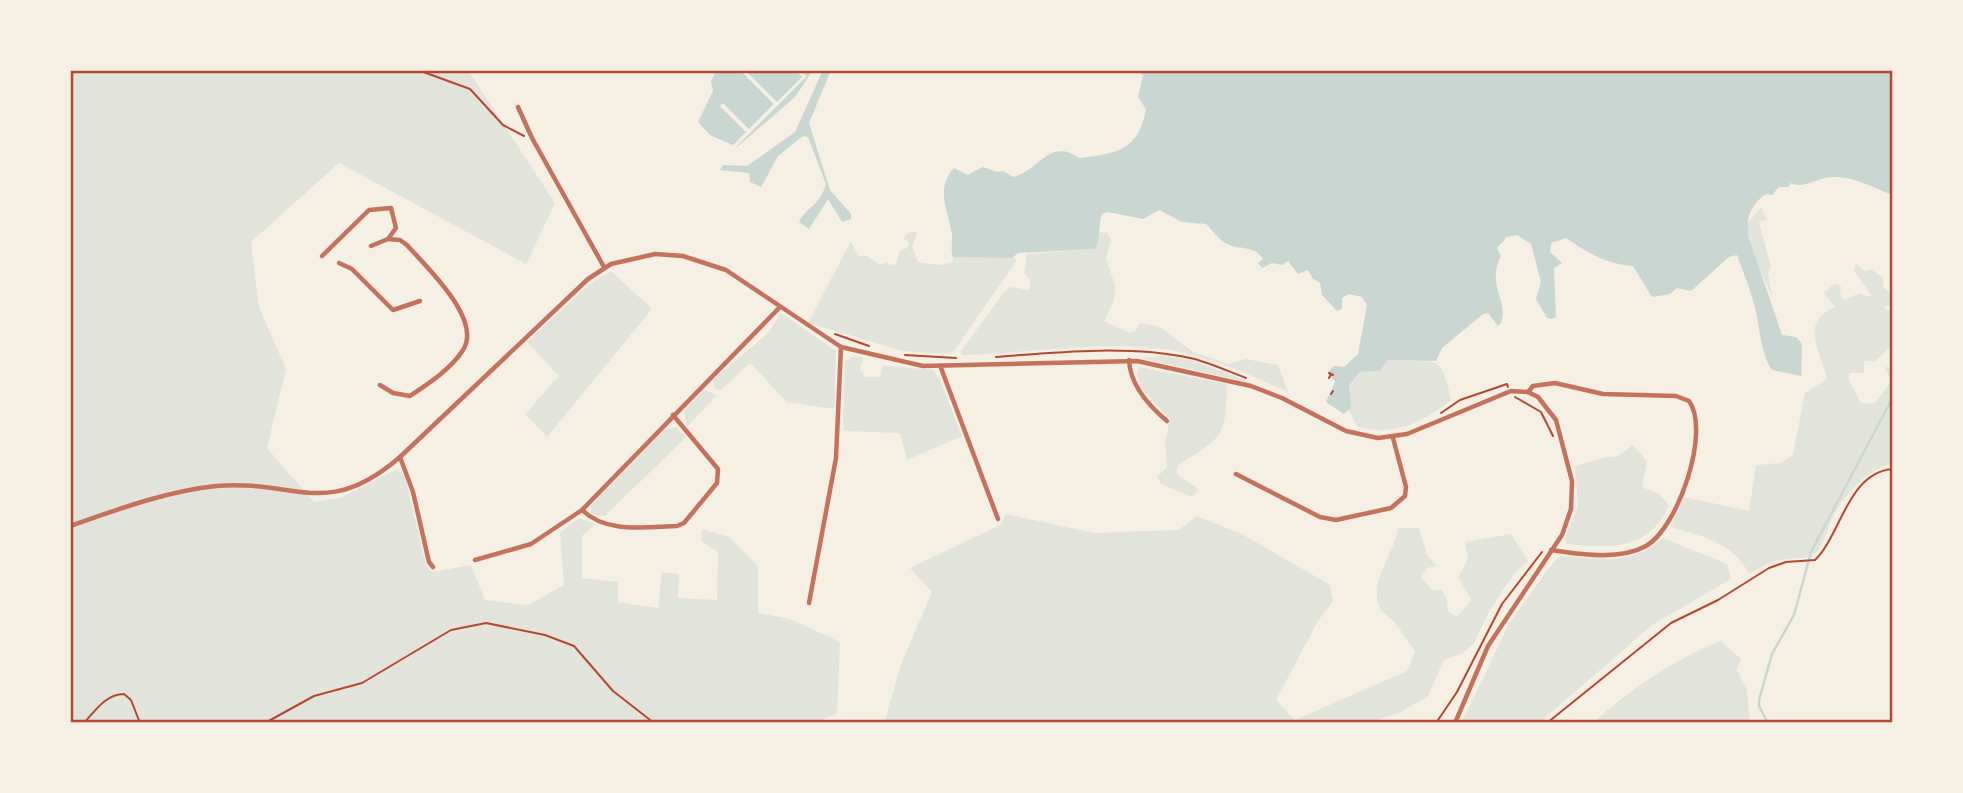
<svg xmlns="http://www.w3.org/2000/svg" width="1963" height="793" viewBox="0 0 1963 793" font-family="Cabin,sans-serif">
  <rect width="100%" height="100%" fill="#f6efe4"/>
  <g fill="#e2e4dc">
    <path d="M70,70H468L555,203L526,264L339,163L251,242L259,307L286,369L267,448L314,502L340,498L397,469L405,477L426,566L433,572L471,565L485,600L528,605L564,585L560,533L579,518L595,524L582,536V578L618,582V602L658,608L662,572L679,574L678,598L717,600L718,552L701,541L702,529L729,537L758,566V613L790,619L840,642L837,714L812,723H70Z"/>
    <path d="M1761,207L1767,220L1759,222L1771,267L1768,273L1772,297L1756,261L1746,225Z"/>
    <path d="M914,231L917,234L912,246L918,262L938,265L952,263L953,257H1014L1017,260L954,351L950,354L903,351L808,323L851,241L858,256H867L880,265L886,262L890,265L896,264L900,251L907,248L909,242L904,239L905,235Z"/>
    <path d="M1098,232L1107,233L1111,239L1106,258L1115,285L1114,301L1104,321L1130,333L1136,331L1139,323L1158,326L1194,352L1228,364L1246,359L1278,365L1288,392C1258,378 1225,364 1193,355C1121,336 1035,354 961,355V351L1004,292L1010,287L1030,290V280L1024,273L1027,254L1094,249Z"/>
    <path d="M1856,263L1865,271L1871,269L1883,278V286L1893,297L1889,306H1883L1893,315V345L1875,361H1864V373H1850L1848,378L1861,403L1874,404L1892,381L1884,367L1893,368V463C1870,467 1847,492 1835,513C1827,527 1825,546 1812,557C1784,560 1777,557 1751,573L1748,572C1733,543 1700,535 1670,527L1684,497L1749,511L1756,465L1781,463L1793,455L1805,393L1827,379C1820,350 1799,323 1835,307L1824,293L1834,284L1841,286L1840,295L1843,300L1860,293L1868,297L1871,295L1854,271Z"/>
    <path d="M611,271L652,309L547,437L525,414L559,376L527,342L590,284Z"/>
    <path d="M781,313L836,351L834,409L787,402L750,363L720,391L714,387L713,380L768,333Z"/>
    <path d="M1166,355L1193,361L1255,384L1141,358Z"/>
    <path d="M856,356L863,358L860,370L865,377H880L882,365L933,370L940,380L962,436L907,460L900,433L843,431L845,360Z"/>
    <path d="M1388,360C1434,364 1440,348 1451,400C1422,423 1396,436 1358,427L1349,411V387L1361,372L1380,371Z"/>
    <path d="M1139,367L1227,384C1226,438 1222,438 1178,465L1177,473C1183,482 1192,481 1198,490L1192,497L1161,484L1157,477L1167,467L1165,441L1170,419L1141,388L1137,374Z"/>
    <path d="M704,390L717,395L687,427L684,411Z"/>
    <path d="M675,427L686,437L605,516L591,514V506L664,430Z"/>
    <path d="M1633,445L1647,461L1642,487L1659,494L1669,505C1650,551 1608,548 1566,544L1565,538L1578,507L1575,466L1608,457H1617Z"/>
    <path d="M1006,514L1094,533L1179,530L1196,516L1240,533L1330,585L1333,601L1318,621L1276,700L1295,720L1407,671L1415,652C1409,643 1403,633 1396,624C1392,619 1383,614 1380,608C1368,582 1395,553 1398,528H1419L1427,555L1437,566L1427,568L1421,578L1432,590H1442L1447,600L1448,611L1457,617L1471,600L1458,577L1468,559L1465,542L1511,534L1528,561L1514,574L1491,608L1474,643L1463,653L1444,660L1428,696L1399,713L1369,723H884L902,662L932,592L910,568L1000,525Z"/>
    <path d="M1663,538L1727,564L1731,579L1652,625L1539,723H1461L1510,622L1552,564L1560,556C1601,558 1630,567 1663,538Z"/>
    <path d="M1720,641L1741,659L1737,670L1747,690L1750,723H1593C1631,688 1672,661 1720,641Z"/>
  </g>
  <g fill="#c9d6d2">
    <path d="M717,70H813L795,97L737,147L710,135L698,122L713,91L711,81Z"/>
    <path d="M823,70H831L809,123L830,190L851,214V219L842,222L828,199L809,229L799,222C807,206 820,206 826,184L808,137L803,136L778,156L761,187L750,182L749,173L720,170L723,165L747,166L795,132Z"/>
    <path d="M1139,70H1893V195C1873,188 1856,177 1834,177C1819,176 1804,190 1791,183L1788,187H1779L1772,195L1766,194C1750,205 1745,219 1749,238L1782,335L1796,337L1802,344L1801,376L1772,370C1760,351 1761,331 1755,308C1751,290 1743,272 1737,255L1729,257L1691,291L1677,288L1670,294L1652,297L1633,266C1607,264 1587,253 1566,238L1551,243L1550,252L1562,263L1554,268L1556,317L1552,319L1547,318L1536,299L1541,282L1531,244L1517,235L1507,237L1497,248L1501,256C1486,286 1509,300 1501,323L1498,326L1488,313L1483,314L1442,348L1436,361L1388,360L1380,371L1360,372L1349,386L1351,408L1344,414L1326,402L1335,382L1328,372L1334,366L1344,367L1358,354L1367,305L1362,297L1349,294L1342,298V309L1337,311L1322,295L1320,283L1313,279L1308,270L1298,274L1288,261L1282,265L1272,263L1262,268L1258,263L1263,259C1255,245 1239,250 1227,244C1219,240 1212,230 1206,224L1182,222L1159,210L1143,219L1108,212L1102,214C1098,226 1101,238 1095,249L1018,253L1012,258L953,257C950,249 953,243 952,235C949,210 934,191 954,168L968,175L983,167L997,172L1003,171L1013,177C1038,172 1049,137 1079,158C1115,154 1139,151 1146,109L1138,97L1143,76Z"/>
  </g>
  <path fill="#f6efe4" d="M745,70L777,102L802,77L796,70L807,76L734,149L732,146L746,132L720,106L723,103L749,129L774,104L742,72Z"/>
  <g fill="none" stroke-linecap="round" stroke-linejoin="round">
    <path stroke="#c9d6d2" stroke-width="2.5" d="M1768,723L1759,706V700L1772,654L1794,615L1811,552L1893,397"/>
    <g stroke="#b5482f" stroke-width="2">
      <path d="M418,70L470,89L503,125L524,136"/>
      <path d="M835,334L869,346"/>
      <path d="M905,355L956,358"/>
      <path d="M996,357C1057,352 1130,345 1190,358C1209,362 1227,371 1246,378"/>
      <path d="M1329,373L1333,375"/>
      <path d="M1329,378L1331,374"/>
      <path d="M1331,394L1333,391"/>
      <path d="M1515,397L1541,412L1553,436"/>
      <path d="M1441,413L1460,400L1507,384L1508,387"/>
      <path d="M84,723C95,711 106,694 124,694L131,700L140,723"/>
      <path d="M265,723L314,696L362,683L451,630L486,623L545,635L574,646L613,691L654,723"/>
      <path d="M1436,723L1457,692L1502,604L1542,552"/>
      <path d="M1547,723L1671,623L1718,600L1769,568L1786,562L1815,560C1841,535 1848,472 1893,469"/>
    </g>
    <g stroke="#c5725c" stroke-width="4.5">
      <path d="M518,107L532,138L604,267"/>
      <path d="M322,256L369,210L391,208L396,228L388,239L371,246"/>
      <path d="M339,263L352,269L393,310L420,301"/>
      <path d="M1129,360C1130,384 1149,406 1167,421"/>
      <path d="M941,368L998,519"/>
      <path d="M380,385L393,393L410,396C428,384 451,369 463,350C483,319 426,267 407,245L400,240L388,239"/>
      <path d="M1528,392L1533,386L1555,383L1603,394L1676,396L1689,401C1711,431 1678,528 1646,546C1619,561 1579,554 1551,550"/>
      <path d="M400,457L413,492L429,562L433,567"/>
      <path d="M1236,474L1320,517L1336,520L1391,508L1405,496L1406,487L1393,438"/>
      <path d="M582,510C607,534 645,527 677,526L684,523L717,483L718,469L673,415"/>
      <path d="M70,526C116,510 167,491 216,486C295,479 326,521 400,457L588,279L611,264L655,254L683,256L726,270L841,347L923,366L1137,361L1251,386L1282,398L1346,431L1378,438L1407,434L1511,391L1528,392L1538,397L1556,420L1572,481L1571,509L1562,535L1488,646L1455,723"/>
      <path d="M475,560L531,544L582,510L780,307"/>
      <path d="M809,603L836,458L841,347"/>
    </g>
  </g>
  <rect width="1963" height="793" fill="none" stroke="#f6efe4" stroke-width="144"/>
  <rect x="72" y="72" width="1819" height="649" fill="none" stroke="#b5482f" stroke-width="2.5"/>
</svg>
